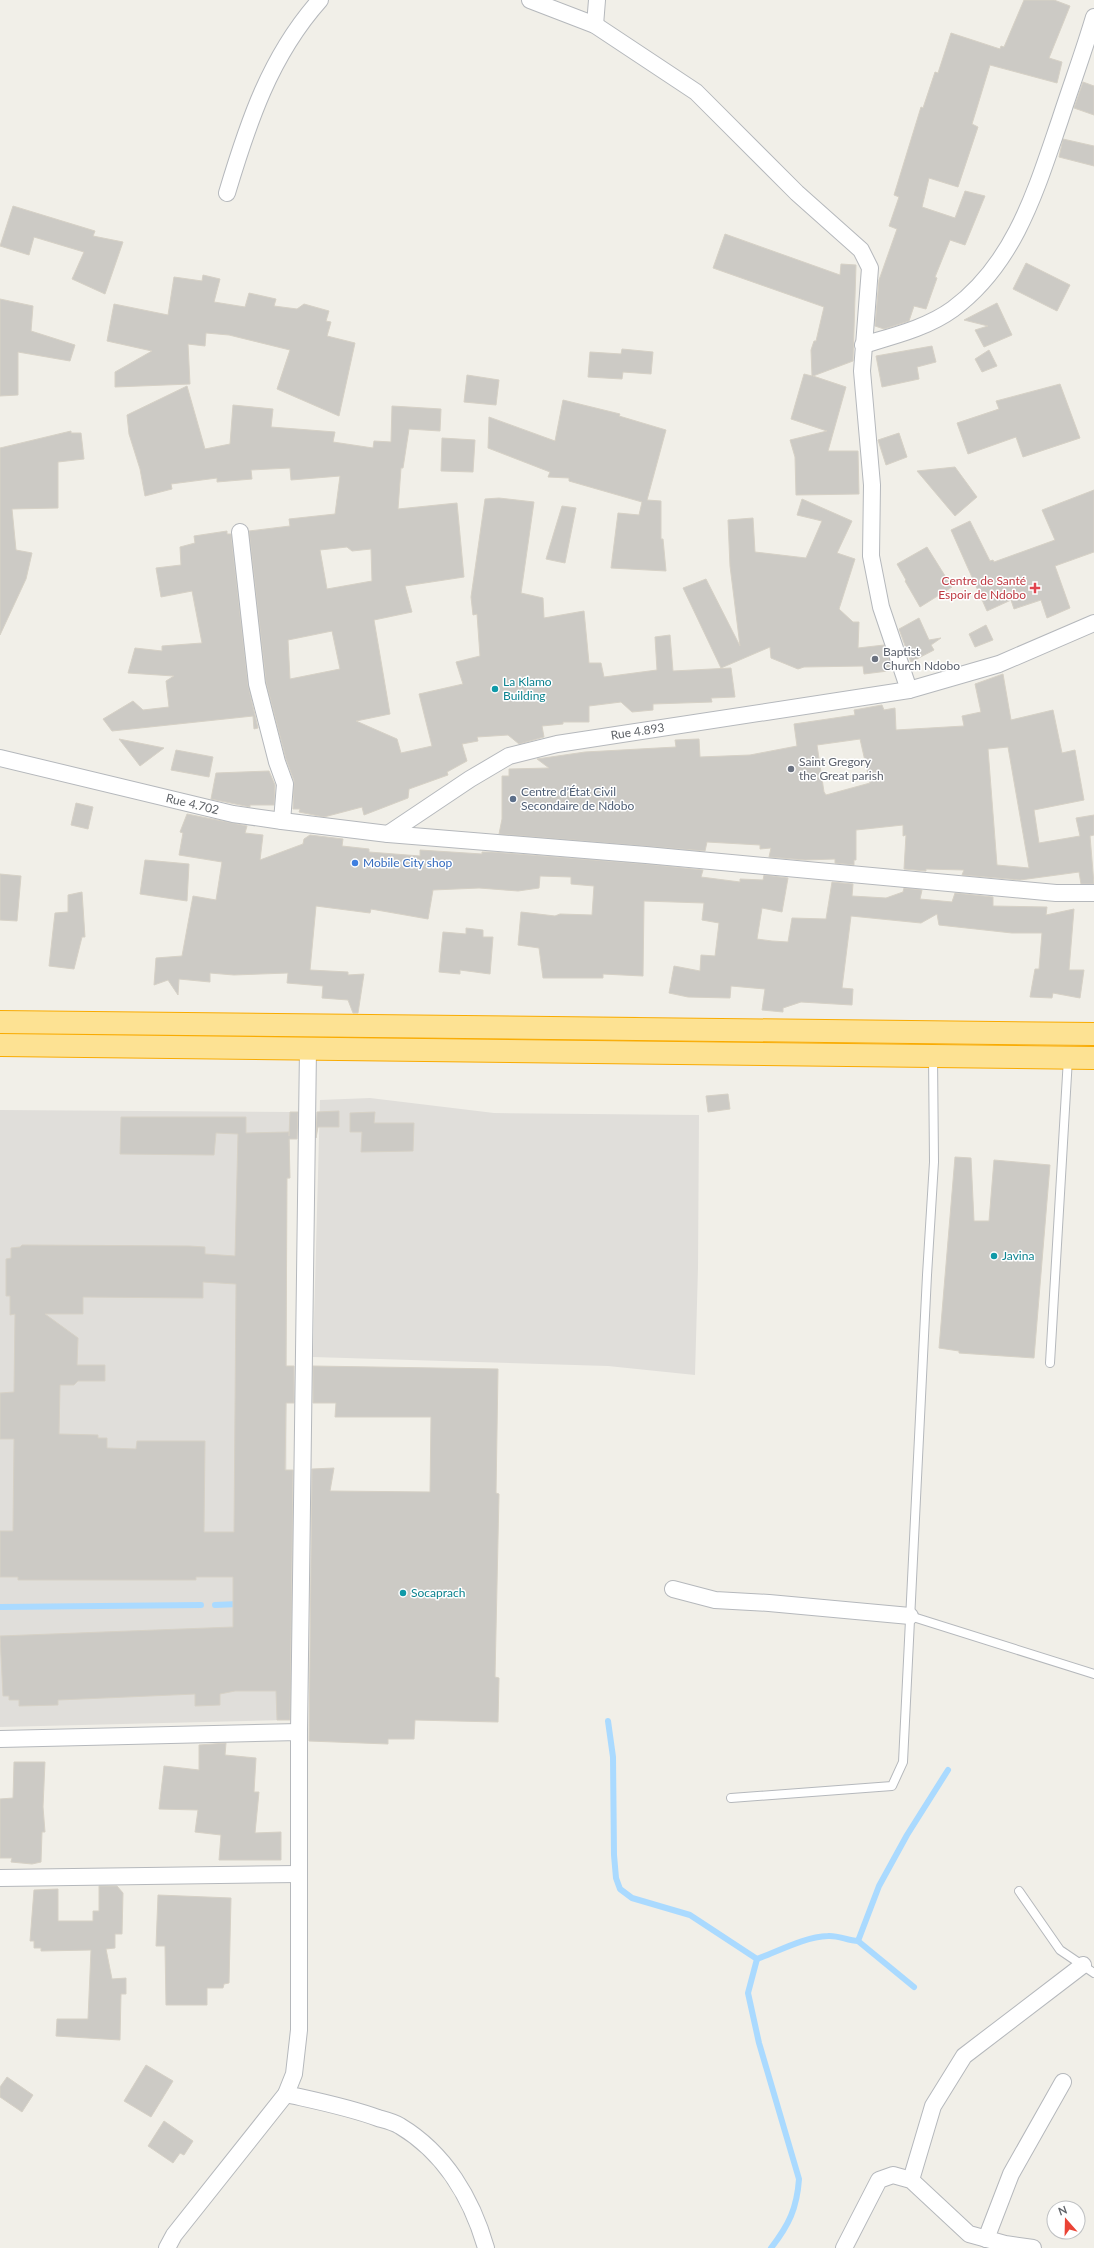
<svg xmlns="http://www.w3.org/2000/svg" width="1094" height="2248" viewBox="0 0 1094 2248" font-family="Lato,sans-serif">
  <rect width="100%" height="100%" fill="#f1efe8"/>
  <g fill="#e0deda">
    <path d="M370,1098L494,1113L699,1115L698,1268L695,1375L608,1366L313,1357L320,1100Z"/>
    <path d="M0,1110L290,1112V1178L287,1179L286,1720L0,1727Z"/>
  </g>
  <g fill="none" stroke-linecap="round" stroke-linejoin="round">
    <g stroke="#aadaff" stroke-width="6">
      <path d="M215,1605L239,1604"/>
      <path d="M0,1607L201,1605"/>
      <path d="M608,1721L613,1757L614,1855L616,1878L620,1889L632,1898L690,1915L757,1959"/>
      <path d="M858,1941L879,1886L907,1835L948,1770"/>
      <path d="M757,1959L748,1993L759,2043L799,2179C797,2208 789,2225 771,2248"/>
      <path d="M757,1959C779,1951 804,1937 828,1936C838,1935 848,1941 858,1941L914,1987"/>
    </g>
  </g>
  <g fill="#cccac5" stroke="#d6d1c6" fill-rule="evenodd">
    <path d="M1024,0H1054L1070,6L1049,58L1062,62L1057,83L990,65L972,124L978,127L958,187L929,178L922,207L955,218L965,191L985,196L965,245L950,240L935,277L937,278L926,309L914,306L909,321L884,329L875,326L879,280L897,229L889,226L899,197L894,195L921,107L923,108L935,72L938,73L951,33L1000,49L1001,46L1004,47Z"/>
    <path d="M1083,82L1094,86V115L1074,108Z"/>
    <path d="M1063,139L1094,146V166L1059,157Z"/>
    <path d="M13,206L95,231L93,236L123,242L105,294L72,279L84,252L34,237L29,255L0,246Z"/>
    <path d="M725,234L840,275L841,264L856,265L853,361L813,376L846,387L828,451H858L859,494L796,495L795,457L790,440L827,431L791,419L804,374L812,376L811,350L814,341H816L824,307L713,268Z"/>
    <path d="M1026,263L1070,285L1057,311L1013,289Z"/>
    <path d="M203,275L220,279L214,302L245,307L249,293L276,299L274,306L297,309L304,304L329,311L326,321L331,322L327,336L355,343L339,416L277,389L290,350L229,335L206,333L205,346L188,344L190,384L115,387V372L152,351L107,341L114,304L168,315L174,277L202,281Z"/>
    <path d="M0,299L33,306L31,331L75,345L70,361L18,352V395L0,396Z"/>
    <path d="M997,303L1012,335L984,347L975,330L988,326L964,320Z"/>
    <path d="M932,346L936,362L917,367L919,379L882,387L876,356Z"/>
    <path d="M622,349L653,352L651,374L623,372L622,379L588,377L590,352L621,354Z"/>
    <path d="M989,350L997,366L982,372L975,359Z"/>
    <path d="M467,375L499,380L496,405L464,402Z"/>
    <path d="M1060,384L1080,438L1023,457L1016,437L968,454L957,423L999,409L996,401Z"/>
    <path d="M187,386L205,449L230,444L233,405L273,409L271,427L335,432L333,442L373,448L374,441L391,442L392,406L441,409L440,431L409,429L403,468H401L398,509L457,503L464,577L405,586L412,612L374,620L390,714L356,721L397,739L401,753L432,746L419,694L463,684L456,662L480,656L477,614L473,615L471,597L485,499L499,498L534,502L521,593L543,598L544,618L584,611L589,663H601L604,677L657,670L655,637L670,635L673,671L731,668L735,697L711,698L712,702L653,704V710L632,712L621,702L589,706V722H563V724L542,726L544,737L519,744L508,735L477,737L478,741L462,744L467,761L447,772L448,775L409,789L408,798L364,815L362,807L324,817L299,812L300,809H293L294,781L286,759L266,682L249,531L290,526L289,519L335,514L340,476L291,480L290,468L251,470L252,479L217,482V478L171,484L172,489L145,496L140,469L129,434L127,415ZM347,547L352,551L371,549L372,581L327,589L320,550ZM332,631L340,669L290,679L288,640Z"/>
    <path d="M563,400L620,414L619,416L666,430L647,500L661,501V539H663L666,571L611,568L618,513L639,515L642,502L569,481V478L548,477L550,472L488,448L489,417L555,441Z"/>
    <path d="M71,431V433H81L84,459L58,462V508L12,509L16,550L32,553L26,579L0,635V448Z"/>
    <path d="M899,433L907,457L886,465L878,440Z"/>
    <path d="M442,438L475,440L473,472L441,471Z"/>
    <path d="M955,467L977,497L955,516L917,471Z"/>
    <path d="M1094,490V552L1055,566L1070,608L1047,618L1041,600L1014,609L1011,600L987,611L951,530L970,521L990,561L993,560L994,562L1055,540L1042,510Z"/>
    <path d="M802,499L852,521L837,553L855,559L839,609L853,622H859L858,648L884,645L892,669L888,671L864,674L863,666L804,667L798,669L771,658L770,647L721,668L683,588L706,579L740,646L730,566L728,520L753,518L755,552L806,558L822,521L797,515Z"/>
    <path d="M562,506L576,508L565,563L546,559Z"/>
    <path d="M227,531V534H231L248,685L258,728L254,729L253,716L112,731L103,719L133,701L143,710L169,707L166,681L174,676L128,673L135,648L162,651V646L202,643L192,591L161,597L156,568L181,565L180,547L195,543L194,536Z"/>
    <path d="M927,547L952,587L920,607L905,581L906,580L897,564Z"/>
    <path d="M919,618L929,640L941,638L931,645L934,650L911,662L899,629Z"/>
    <path d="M986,625L993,640L975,647L969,634Z"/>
    <path d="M1003,674L1011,720L1053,710L1062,753L1075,750L1084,800L1034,810L1039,843L1080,836L1076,818L1094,815V835L1090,836L1094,884H1081L1079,872L1020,880L962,875L964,870L926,869V871L904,869L906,835L903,836V825L856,830V860H854V865L835,863V859L805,860L769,857L771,848L760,849V845L707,842L705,851L499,834L502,819V776H509V769L549,768L537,759L585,752L676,747L675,740L699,739L700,757L750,755L797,746L794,724L855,715L854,710L882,705L884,710L895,708L896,730L964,726L962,716L981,712L975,684ZM860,739L870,783L826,795L824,792L817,745ZM1008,747L1029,868L997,865L988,749Z"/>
    <path d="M119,739L164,748L140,766Z"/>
    <path d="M176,750L213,757L209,777L171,770Z"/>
    <path d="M269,771L275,785L274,805H250V807L211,799L216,773Z"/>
    <path d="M76,803L93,807L88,829L71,825Z"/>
    <path d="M187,814L247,826L245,833L263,835L260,860L303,844L304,839L310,835L343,839L342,846L369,849V852L420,856V850L482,854V852H492L645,864L703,870L701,877L740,882V879L763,880L764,875L788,878L782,912L762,908L757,939L772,941L788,942L792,918L826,919L832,882L853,884L852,896L886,898L903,892L904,888L922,890L920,899L952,902L955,893L993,897V906L1047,907L1046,915L1074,909L1069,970H1084L1080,998L1053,993L1052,998L1030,997L1035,969H1039L1042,933H1012L939,925L937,914L921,923L851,916L842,988L853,989L852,1005L801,1002L783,1008V1012L762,1010L765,989L731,986L730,998L688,997L669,993L674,966L700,971L701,955L715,956L719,923L702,920L704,903L644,901L643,976L603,974V978H543L539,948L518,945L521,912L555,916L560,914L592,915L594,886L571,884V877L540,876L539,888L518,891L479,888L433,890L428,919L371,909L370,913L316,906L310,970L348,972V975L364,974L358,1013H353L348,1000L322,998L323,986L287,983L288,973L234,975L210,973V982L179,979L178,995L168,980L154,985L156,958L182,956L193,896L216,900L222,862L179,855L183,833L180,832Z"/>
    <path d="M145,860L189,864L187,901L140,894Z"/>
    <path d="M0,874L21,876L17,921L0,920Z"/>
    <path d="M82,892L85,937H82L74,969L49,966L55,913L68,912V895Z"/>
    <path d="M466,928L483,930V937H493L490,974L460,970V974L439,972L443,932L466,934Z"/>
    <path d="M728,1094L730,1109L708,1112L706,1096Z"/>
    <path d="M339,1111V1127H318L316,1138L317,1112Z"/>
    <path d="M290,1112H298L297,1139H289L290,1178H287L286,1366H294V1403H286L285,1470H293L290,1720H277L276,1691H235L220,1694V1705L195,1706V1694L58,1700V1705L19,1706V1700H9V1696H3L0,1636L233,1627V1577H196V1580H18V1577H0V1531H13L14,1439H0V1393L14,1392L15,1314L10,1315V1296H6V1259L11,1258V1248L20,1247L22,1245L189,1246L205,1247V1254L235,1256L238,1134L216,1133L214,1155L120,1154L121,1117H246V1133L289,1132V1136ZM203,1282L236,1284L234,1532H204L205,1441H137L136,1449L107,1448V1438H98V1435L59,1434L60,1385H74L78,1381H105V1365H77L78,1338L45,1314H83V1297L203,1298Z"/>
    <path d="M375,1112L374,1123H414L413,1151L361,1152L362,1132H350V1113Z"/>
    <path d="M955,1157L971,1158L974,1221H989L994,1160L1050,1165L1034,1358L959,1353V1351L939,1348Z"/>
    <path d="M313,1366L498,1369L496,1493L499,1494L495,1677L499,1678L498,1722L415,1720L414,1739H388V1744L309,1741L312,1469L334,1468L330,1491L430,1492L431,1417H335L336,1403H313Z"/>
    <path d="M226,1743L225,1755L256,1758L254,1792H259L255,1833L281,1832V1860H219L221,1835L195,1832L198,1810L159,1809L164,1766L199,1770V1745Z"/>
    <path d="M14,1762H45L43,1807L45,1832H42L41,1862L32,1864L11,1862L12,1858H0V1799L13,1798Z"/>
    <path d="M99,1886H117L123,1893L122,1934H115V1948L106,1949L112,1979L126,1978V1994H121L120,2040L56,2036L57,2019H88L91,1950L41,1951V1948H34V1941H30L34,1890L58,1889V1921H93V1911H99Z"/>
    <path d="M158,1895L231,1898L229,1983L224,1984L223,1988H207V2005H166L165,1946H156Z"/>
    <path d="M146,2065L173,2081L151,2117L124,2101Z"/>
    <path d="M7,2077L33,2095L22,2112L0,2097V2087Z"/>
    <path d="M164,2121L193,2141L184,2155L180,2153L173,2163L148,2146Z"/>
  </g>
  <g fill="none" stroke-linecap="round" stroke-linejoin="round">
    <g stroke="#b5b8bc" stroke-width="10">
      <g id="lane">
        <path d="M1050,1363L1068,1058"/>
        <path d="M910,1616L1094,1674"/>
        <path d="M731,1798L892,1786L903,1762L927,1275L934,1162L933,1056"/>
        <path d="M1019,1891L1060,1950L1094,1973"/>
      </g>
    </g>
    <g stroke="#b5b8bc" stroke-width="18">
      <g id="street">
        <path d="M530,0L595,25L696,92L797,193L861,250L870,268L862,371L872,485L871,556L881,607L909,690"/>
        <path d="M595,25L597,0"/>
        <path d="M227,193C248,123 270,56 320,0"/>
        <path d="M863,345C893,336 927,328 953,309C1015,263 1036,190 1060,120C1071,86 1084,51 1094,17"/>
        <path d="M240,532L257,684L277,762L285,784L282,821"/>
        <path id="s1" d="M0,758L233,814L282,821L388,834L646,855L1056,893H1094"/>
        <path id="s2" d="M388,834L470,779L509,756L557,744L909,690L999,664L1094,623"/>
        <path d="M673,1589L715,1600L769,1603L910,1616"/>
        <path d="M299,1732L308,1048"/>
        <path d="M0,1739L299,1732V2030L294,2074L286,2094L174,2235L167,2248"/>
        <path d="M0,1878L299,1874"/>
        <path d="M286,2094C317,2101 348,2107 378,2118C385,2120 394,2122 400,2126C445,2153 472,2199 486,2248"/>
        <path d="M911,2180L933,2106L964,2056L1083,1965"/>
        <path d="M986,2239L1011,2174L1063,2082"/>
        <path d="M844,2248L879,2180L893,2175L911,2180L969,2234L1005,2244L1033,2248"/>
      </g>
    </g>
    <g stroke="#f9ab00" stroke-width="24">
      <g id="highway">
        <path d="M0,1022L1094,1034"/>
        <path d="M0,1045L1094,1058"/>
      </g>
    </g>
    <use href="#lane" stroke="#fff" stroke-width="8"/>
    <use href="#street" stroke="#fff" stroke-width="16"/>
    <use href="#highway" stroke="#fde293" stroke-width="22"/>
  </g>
  <path fill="#e0444e" stroke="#fff" stroke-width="1.5" d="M1033 582h4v4h4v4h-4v4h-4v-4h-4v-4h4z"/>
  <g fill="#6b7280" stroke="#fff" stroke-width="1.5">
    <circle cx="875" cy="659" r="4"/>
    <circle cx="791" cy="769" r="4"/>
  </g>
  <g fill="#0f9aa8" stroke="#fff" stroke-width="1.5">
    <circle cx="495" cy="689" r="4"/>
    <circle cx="994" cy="1256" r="4"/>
    <circle cx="403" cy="1593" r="4"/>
  </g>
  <circle fill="#5c6f8a" stroke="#fff" stroke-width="1.5" cx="513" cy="799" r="4"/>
  <circle fill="#3f7fe0" stroke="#fff" stroke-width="1.5" cx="355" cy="863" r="4"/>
  <g text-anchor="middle" stroke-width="3" stroke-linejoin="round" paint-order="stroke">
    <g font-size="12" fill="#be3a42" stroke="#fff" text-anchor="end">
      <text x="1026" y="585">Centre de Santé<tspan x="1026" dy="14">Espoir de Ndobo</tspan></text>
    </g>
    <g font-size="12" fill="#5b616d" stroke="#fff" text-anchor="start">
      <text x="883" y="656">Baptist<tspan x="883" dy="14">Church Ndobo</tspan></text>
      <text x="799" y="766">Saint Gregory<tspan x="799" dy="14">the Great parish</tspan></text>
    </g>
    <g font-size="12" fill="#0d838f" stroke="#fff" text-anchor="start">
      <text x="503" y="686">La Klamo<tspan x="503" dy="14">Building</tspan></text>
      <text x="1002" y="1260">Javina</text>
      <text x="411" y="1597">Socaprach</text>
    </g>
    <g font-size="12" fill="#5f6368" stroke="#fff">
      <text dy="4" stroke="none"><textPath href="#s2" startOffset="275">Rue 4.893</textPath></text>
      <text dy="4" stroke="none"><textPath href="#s1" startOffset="198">Rue 4.702</textPath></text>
    </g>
    <g font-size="12" fill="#4e5e75" stroke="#fff" text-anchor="start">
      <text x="521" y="796">Centre d’État Civil<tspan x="521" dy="14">Secondaire de Ndobo</tspan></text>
    </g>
    <g font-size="12" fill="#366cbe" stroke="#fff" text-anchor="start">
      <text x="363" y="867">Mobile City shop</text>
    </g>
  </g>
  <g transform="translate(1066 2220) rotate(340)"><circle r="19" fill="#ffffff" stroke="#bfc1c3"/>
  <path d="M0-3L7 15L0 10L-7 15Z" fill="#ea4335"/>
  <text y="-6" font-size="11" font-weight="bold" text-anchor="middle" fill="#5f6368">N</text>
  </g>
</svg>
